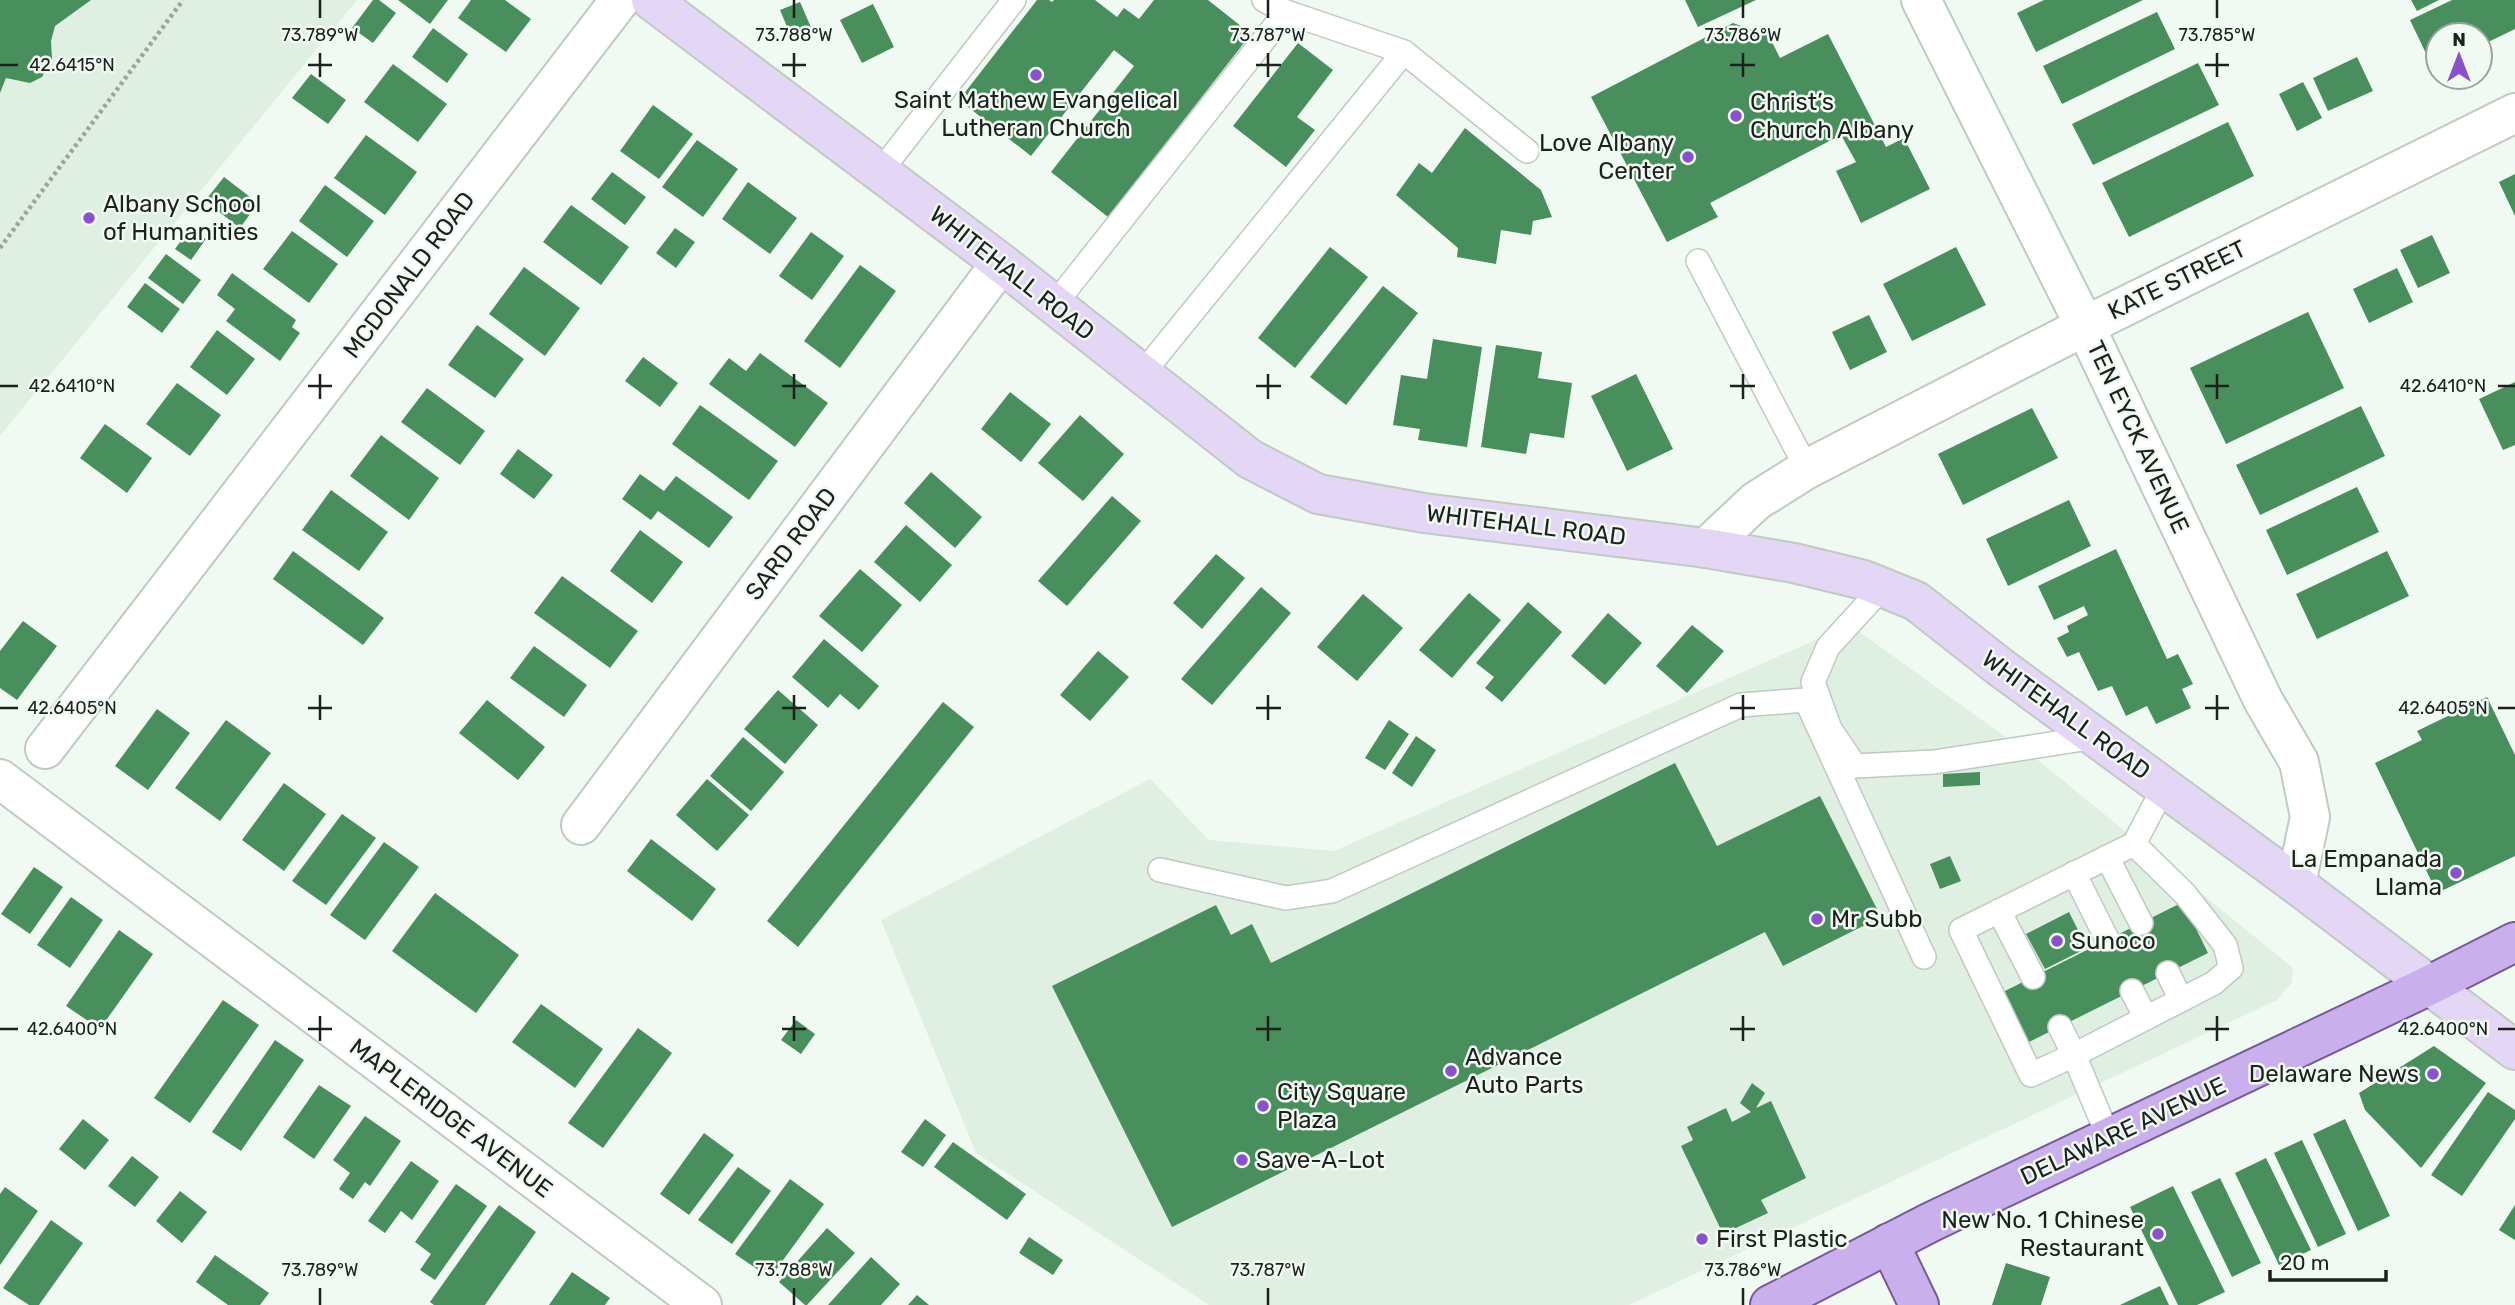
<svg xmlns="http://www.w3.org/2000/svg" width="2515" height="1305" viewBox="0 0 2515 1305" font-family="Rubik,sans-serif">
  <rect width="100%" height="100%" fill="#f1faf2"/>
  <g fill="#dfefe2">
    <path d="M0,0H357L0,436Z"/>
    <path d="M1850,625L2039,761L2293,968L2292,982L2277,1000L1629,1305H1209L976,1153L881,920L1150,779L1209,840L1334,851Z"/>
  </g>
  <g fill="#498e5d">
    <path d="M0,0H91L55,26L51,41L52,59L42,77L30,83L6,78L0,93Z"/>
    <path d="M373,0H379L396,13L373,43L352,28Z"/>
    <path d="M398,0H448L430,24Z"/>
    <path d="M471,0H505L531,19L506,52L458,18Z"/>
    <path d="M1037,0H1049L1052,2L1054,0H1095L1117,17L1124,8L1139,19L1154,0H1208L1251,34L1108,217L1051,172L1134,66L1114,50L1031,156L959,100Z"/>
    <path d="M1685,0H1756L1698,27Z"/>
    <path d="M2044,0H2143L2036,52L2017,13Z"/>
    <path d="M2411,0H2439L2417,11Z"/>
    <path d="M2452,0H2515V29L2480,46V35H2438V66L2433,68L2410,20Z"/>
    <path d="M800,2L813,32L793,41L780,10Z"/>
    <path d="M873,4L894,47L862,63L840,20Z"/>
    <path d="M2157,12L2175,49L2062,104L2043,66Z"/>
    <path d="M1733,23L1769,36L1780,58L1828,34L1886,147L1904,138L1930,189L1861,223L1836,171L1856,162L1841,135L1710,203L1718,217L1667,242L1591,97Z"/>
    <path d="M433,28L468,54L447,83L412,57Z"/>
    <path d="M1298,43L1333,70L1297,117L1315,130L1286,167L1233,126Z"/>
    <path d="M2357,57L2373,91L2328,111L2313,78Z"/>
    <path d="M2198,63L2219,105L2093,165L2072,124Z"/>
    <path d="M393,64L447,104L418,142L364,102Z"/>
    <path d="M311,74L346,100L328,124L292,98Z"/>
    <path d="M2303,82L2322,118L2297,131L2279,94Z"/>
    <path d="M653,105L693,134L659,179L620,151Z"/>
    <path d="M2228,122L2254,176L2129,237L2102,183Z"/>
    <path d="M1465,128L1541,190L1552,217L1533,221L1531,235L1501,230L1496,264L1457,257L1458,248L1396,195L1419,163L1432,173Z"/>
    <path d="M366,135L417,172L385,215L334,178Z"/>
    <path d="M697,140L738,169L703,217L662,187Z"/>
    <path d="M612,172L646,197L625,225L591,199Z"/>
    <path d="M2515,174V216L2499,182Z"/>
    <path d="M224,177L258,203L240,228L205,201Z"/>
    <path d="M748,182L797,218L770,254L722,219Z"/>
    <path d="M325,185L374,221L347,257L299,221Z"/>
    <path d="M571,205L629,247L601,285L543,242Z"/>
    <path d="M190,228L206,239L191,260L175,249Z"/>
    <path d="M675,228L695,242L676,268L656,253Z"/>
    <path d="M292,231L338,264L309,303L263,269Z"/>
    <path d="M811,232L844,256L812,300L779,276Z"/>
    <path d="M2432,235L2450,273L2418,288L2400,250Z"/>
    <path d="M1330,247L1368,277L1295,368L1258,338Z"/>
    <path d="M1956,247L1986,305L1912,341L1883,284Z"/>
    <path d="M166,254L201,280L183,304L148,278Z"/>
    <path d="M860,265L896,291L840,368L804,341Z"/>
    <path d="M524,267L580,308L545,356L489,314Z"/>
    <path d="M2397,268L2413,302L2369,323L2353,289Z"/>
    <path d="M232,273L296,320L292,327L300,333L280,361L226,321L235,309L217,295Z"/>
    <path d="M145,283L180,309L162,333L127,307Z"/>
    <path d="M1383,286L1418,313L1346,405L1310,377Z"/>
    <path d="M2308,312L2344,388L2226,444L2190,368Z"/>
    <path d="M1869,315L1887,352L1850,370L1832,332Z"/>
    <path d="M477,325L524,359L495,398L448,365Z"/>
    <path d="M217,330L255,359L227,395L190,367Z"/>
    <path d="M1433,339L1482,347L1467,447L1418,440L1420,429L1393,425L1401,375L1427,379Z"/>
    <path d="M1496,345L1542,352L1538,378L1572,383L1564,438L1530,433L1526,454L1481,447Z"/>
    <path d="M760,353L828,403L795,447L709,384L729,358L746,371Z"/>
    <path d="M643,357L678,383L660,407L625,381Z"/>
    <path d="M1636,374L1673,449L1627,471L1591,396Z"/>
    <path d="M2515,382V445L2503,450L2479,399Z"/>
    <path d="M177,383L221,415L190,456L146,424Z"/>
    <path d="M427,388L485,431L460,465L401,422Z"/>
    <path d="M1010,392L1051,424L1021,462L981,429Z"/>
    <path d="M700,405L778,461L749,500L672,444Z"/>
    <path d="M2361,406L2385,456L2260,515L2236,465Z"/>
    <path d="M2032,408L2058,458L1963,505L1938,454Z"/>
    <path d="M1080,415L1124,454L1083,501L1038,463Z"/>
    <path d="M105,424L152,458L127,493L80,458Z"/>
    <path d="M381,435L439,478L409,520L350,476Z"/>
    <path d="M518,449L553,475L534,499L500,474Z"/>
    <path d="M931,472L982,517L955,548L904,503Z"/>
    <path d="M640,474L664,491L676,476L733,517L709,548L658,511L651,520L622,499Z"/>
    <path d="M2357,487L2379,532L2287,575L2266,530Z"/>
    <path d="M331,490L388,532L359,571L302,530Z"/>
    <path d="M1112,496L1141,521L1067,606L1038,581Z"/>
    <path d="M2069,500L2091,546L2008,586L1986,539Z"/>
    <path d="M906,525L952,565L920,602L874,562Z"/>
    <path d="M640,530L683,562L652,603L610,571Z"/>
    <path d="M2116,549L2167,659L2178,654L2193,684L2182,689L2191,708L2156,724L2147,706L2126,716L2112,686L2098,691L2079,652L2067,657L2057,638L2069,632L2067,626L2088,615L2084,606L2054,620L2038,586Z"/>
    <path d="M293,551L384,618L363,645L273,579Z"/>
    <path d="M2387,551L2409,596L2317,639L2296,594Z"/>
    <path d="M1216,554L1245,578L1202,629L1173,603Z"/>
    <path d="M860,569L902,605L862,652L819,616Z"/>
    <path d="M562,576L638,631L610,668L534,613Z"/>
    <path d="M1261,587L1291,613L1212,705L1181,679Z"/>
    <path d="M1469,593L1501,620L1452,678L1419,650Z"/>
    <path d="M1363,594L1403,628L1357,681L1317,647Z"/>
    <path d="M1528,602L1562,632L1502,702L1485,688L1494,677L1476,663Z"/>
    <path d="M1608,613L1642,643L1605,685L1571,656Z"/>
    <path d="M23,621L57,646L17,700L0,688V651Z"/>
    <path d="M1692,625L1724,651L1687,693L1656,666Z"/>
    <path d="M824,639L879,686L859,710L840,694L828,708L792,677Z"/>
    <path d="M534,646L587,685L564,717L510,678Z"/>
    <path d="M1098,651L1129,677L1090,721L1060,695Z"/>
    <path d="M778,690L818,725L785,764L744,729Z"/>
    <path d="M2487,697L2515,755V856L2437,893L2375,763L2422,740L2417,731Z"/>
    <path d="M487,700L545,747L518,780L459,733Z"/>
    <path d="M943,702L974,727L798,947L767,921Z"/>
    <path d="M157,709L190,733L148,790L115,766Z"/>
    <path d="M226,720L271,753L220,821L175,788Z"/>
    <path d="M1389,720L1409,734L1385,770L1365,758Z"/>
    <path d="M1416,736L1436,750L1412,787L1392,773Z"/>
    <path d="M743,737L784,772L751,811L710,776Z"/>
    <path d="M1675,763L1717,846L1820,796L1881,917L1783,966L1765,932L1172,1227L1052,986L1216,905L1231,935L1252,924L1271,963Z"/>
    <path d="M1980,772V785L1943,787V774Z"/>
    <path d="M707,779L749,815L717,851L676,815Z"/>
    <path d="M284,783L326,814L284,871L242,840Z"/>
    <path d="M342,814L376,838L326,905L292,881Z"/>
    <path d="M651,839L716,889L692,921L627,871Z"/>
    <path d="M384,842L419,867L365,940L330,915Z"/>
    <path d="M1950,856L1961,881L1940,889L1930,864Z"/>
    <path d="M34,867L63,887L30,934L1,914Z"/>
    <path d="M435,893L519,955L476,1013L392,951Z"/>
    <path d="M71,897L103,920L70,968L37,945Z"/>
    <path d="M2183,902L2208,953L2023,1045L1997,995Z"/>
    <path d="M2069,912L2087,948L2045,969L2026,934Z"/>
    <path d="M119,930L153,954L100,1029L66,1006Z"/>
    <path d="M223,1000L259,1025L190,1123L154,1098Z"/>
    <path d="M541,1004L603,1049L575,1088L512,1042Z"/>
    <path d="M796,1020L815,1034L801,1054L781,1040Z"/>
    <path d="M638,1028L672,1053L603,1148L568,1123Z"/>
    <path d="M275,1040L304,1060L241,1151L212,1132Z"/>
    <path d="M2434,1046L2486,1083L2421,1168L2365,1110L2359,1093Z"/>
    <path d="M1752,1083L1765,1093L1756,1108L1771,1101L1806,1178L1761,1200L1768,1213L1723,1234L1681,1146L1693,1140L1687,1127L1726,1108L1732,1122L1751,1112L1740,1103Z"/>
    <path d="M319,1085L351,1106L314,1159L283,1137Z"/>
    <path d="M2488,1092L2515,1110V1119L2462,1196L2431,1175Z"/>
    <path d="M365,1116L401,1141L370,1186L365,1182L353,1199L339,1189L350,1173L333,1160Z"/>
    <path d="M83,1119L109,1140L85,1170L59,1149Z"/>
    <path d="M925,1119L946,1135L923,1167L901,1152Z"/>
    <path d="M2345,1119L2390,1216L2358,1231L2313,1134Z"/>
    <path d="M704,1133L734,1155L689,1215L660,1194Z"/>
    <path d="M2302,1140L2346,1234L2318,1247L2274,1153Z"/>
    <path d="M953,1142L1026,1194L1007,1220L934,1167Z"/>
    <path d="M132,1156L159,1177L135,1207L108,1186Z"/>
    <path d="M2266,1158L2311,1250L2279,1265L2235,1173Z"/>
    <path d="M411,1161L439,1181L412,1220L401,1211L385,1233L368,1221Z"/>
    <path d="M738,1167L771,1191L732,1244L698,1220Z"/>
    <path d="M2220,1178L2261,1263L2232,1277L2191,1192Z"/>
    <path d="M790,1179L824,1204L770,1278L735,1254Z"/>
    <path d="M456,1184L487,1206L435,1280L420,1270L431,1254L415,1242Z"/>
    <path d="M2173,1186L2225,1292L2197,1305H2178L2130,1207Z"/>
    <path d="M5,1187L38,1211L0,1265V1194Z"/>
    <path d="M180,1191L207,1212L182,1243L156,1221Z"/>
    <path d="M499,1205L536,1232L485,1305H434L430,1302Z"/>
    <path d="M2515,1205V1240L2499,1230Z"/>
    <path d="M51,1220L83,1243L39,1305H29L3,1288Z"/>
    <path d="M827,1228L855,1253L807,1305H805L779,1282Z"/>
    <path d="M1029,1237L1063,1260L1053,1275L1019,1253Z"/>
    <path d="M215,1255L269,1293L260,1305H228L196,1282Z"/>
    <path d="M871,1257L900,1284L881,1305H828Z"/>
    <path d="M2006,1263L2050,1277L2041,1305H1992Z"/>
    <path d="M572,1272L610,1298L605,1305H549Z"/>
    <path d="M2160,1286L2169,1305H2120Z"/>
    <path d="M917,1295L929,1305H908Z"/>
  </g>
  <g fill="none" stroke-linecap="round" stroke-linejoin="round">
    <g stroke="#c0c9c2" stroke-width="26">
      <g id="lane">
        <path d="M1264,0L1286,12"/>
        <path d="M880,172L1014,0"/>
        <path d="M1698,261L1807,469"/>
        <path d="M1054,305L1286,12L1404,52"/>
        <path d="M1142,374L1404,52L1527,151"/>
        <path d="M1883,587L1828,647L1813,682L1830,729L1855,766L1934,762L2096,737"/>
        <path d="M2107,857L2141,923"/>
        <path d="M1160,870L1286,898L1332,891L1741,705L1806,700L1924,957"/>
        <path d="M2074,873L2107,939"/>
        <path d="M1999,911L2033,977"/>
        <path d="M2168,973L2181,1000"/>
        <path d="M2132,991L2146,1018"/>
        <path d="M2060,1027L2074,1055L2031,1075L1961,930L2134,844L2164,787"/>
        <path d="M2109,1138L2074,1055L2214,983L2231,968L2225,945L2185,894L2134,844"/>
      </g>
    </g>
    <g stroke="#c0c9c2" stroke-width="42">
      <g id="street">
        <path d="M1921,0L2085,326L2263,700L2299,762L2310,817L2296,884"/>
        <path d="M1706,548L1756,501L1807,469L2085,326L2515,113"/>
        <path d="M45,749L620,0"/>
        <path d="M0,779L702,1305"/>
        <path d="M581,825L1001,263"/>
      </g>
    </g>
    <g stroke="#c0c9c2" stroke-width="42">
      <path id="secondary" d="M651,0L1001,263L1250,459L1318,494L1424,513L1706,548L1794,563L1864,580L1916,601L2000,667L2296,884L2515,1050"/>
    </g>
    <g stroke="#755b9a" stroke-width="42">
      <g id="primary">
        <path d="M1889,1243L1919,1305"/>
        <path d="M1770,1305L1931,1222L2430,985L2515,942"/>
      </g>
    </g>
    <path stroke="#9da49e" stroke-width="4.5" stroke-dasharray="3.5 3.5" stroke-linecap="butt" d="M0,248L183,0"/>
    <use href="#lane" stroke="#fff" stroke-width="23"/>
    <use href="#street" stroke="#fff" stroke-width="38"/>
    <use href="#secondary" stroke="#e4d7f5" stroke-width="38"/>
    <use href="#primary" stroke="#c9afeb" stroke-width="38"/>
  </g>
  <path fill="none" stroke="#1d211e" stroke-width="2.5" d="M320,0V18M794,0V18M1268,0V18M1743,0V18M2217,0V18M320,53V77M794,53V77M1268,53V77M1743,53V77M2217,53V77M0,65H18M308,65H332M782,65H806M1256,65H1281M1730,65H1755M2205,65H2229M320,374V399M794,374V399M1268,374V399M1743,374V399M2217,374V399M0,386H18M308,386H332M782,386H806M1256,386H1281M1730,386H1755M2205,386H2229M2498,386H2515M320,695V720M794,695V720M1268,695V720M1743,695V720M2217,695V720M0,708H18M308,708H332M782,708H806M1256,708H1281M1730,708H1755M2205,708H2229M2498,708H2515M320,1016V1041M794,1016V1041M1268,1016V1041M1743,1016V1041M2217,1016V1041M0,1029H18M308,1029H332M782,1029H806M1256,1029H1281M1730,1029H1755M2205,1029H2229M2498,1029H2515M320,1288V1305M794,1288V1305M1268,1288V1305M1743,1288V1305"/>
  <g fill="#8a52ca" stroke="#f1faf2" stroke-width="2.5">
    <circle cx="1036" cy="75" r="7"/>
    <circle cx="1736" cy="116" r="7"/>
    <circle cx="1688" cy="157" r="7"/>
    <circle cx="89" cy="218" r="7"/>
    <circle cx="2456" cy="873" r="7"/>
    <circle cx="1817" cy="919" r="7"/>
    <circle cx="2057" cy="941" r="7"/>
    <circle cx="1451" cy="1071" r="7"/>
    <circle cx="2433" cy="1074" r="7"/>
    <circle cx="1263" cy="1106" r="7"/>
    <circle cx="1242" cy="1160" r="7"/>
    <circle cx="2158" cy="1234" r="7"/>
    <circle cx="1702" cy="1239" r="7"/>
  </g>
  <g text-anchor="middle" stroke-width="5" stroke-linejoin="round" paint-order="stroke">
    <g font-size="24" fill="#1d211e" stroke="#f1faf2" text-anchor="start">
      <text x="1036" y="108" text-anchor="middle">Saint Mathew Evangelical<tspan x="1036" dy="28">Lutheran Church</tspan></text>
      <text x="1750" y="110">Christ’s<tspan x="1750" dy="28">Church Albany</tspan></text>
      <text x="1674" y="151" text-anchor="end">Love Albany<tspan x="1674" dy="28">Center</tspan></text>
      <text x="103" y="212">Albany School<tspan x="103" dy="28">of Humanities</tspan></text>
      <text x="2442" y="867" text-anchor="end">La Empanada<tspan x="2442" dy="28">Llama</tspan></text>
      <text x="1831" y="927">Mr Subb</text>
      <text x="2071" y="949">Sunoco</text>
      <text x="1465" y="1065">Advance<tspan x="1465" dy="28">Auto Parts</tspan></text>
      <text x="2419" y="1082" text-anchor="end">Delaware News</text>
      <text x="1277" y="1100">City Square<tspan x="1277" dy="28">Plaza</tspan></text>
      <text x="1256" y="1168">Save-A-Lot</text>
      <text x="2144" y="1228" text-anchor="end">New No. 1 Chinese<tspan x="2144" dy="28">Restaurant</tspan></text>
      <text x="1716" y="1247">First Plastic</text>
    </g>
    <g font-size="24" fill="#1d211e" stroke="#f1faf2">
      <text transform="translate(1012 273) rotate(38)" y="8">WHITEHALL ROAD</text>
      <text transform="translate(409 275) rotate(-53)" y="8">MCDONALD ROAD</text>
      <text transform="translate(2177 280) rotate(-26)" y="8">KATE STREET</text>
      <text transform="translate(2138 437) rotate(65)" y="8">TEN EYCK AVENUE</text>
      <text transform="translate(1526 525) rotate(7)" y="8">WHITEHALL ROAD</text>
      <text transform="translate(791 544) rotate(-53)" y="8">SARD ROAD</text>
      <text transform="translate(2066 715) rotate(36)" y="8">WHITEHALL ROAD</text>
      <text transform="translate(451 1118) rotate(37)" y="8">MAPLERIDGE AVENUE</text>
      <text transform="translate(2123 1131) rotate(-25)" y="8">DELAWARE AVENUE</text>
    </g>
  </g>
  <g font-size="18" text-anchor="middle" fill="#1d211e" stroke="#f1faf2" stroke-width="5" stroke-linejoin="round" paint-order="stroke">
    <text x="320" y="41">73.789°W</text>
    <text x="794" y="41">73.788°W</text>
    <text x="1268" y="41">73.787°W</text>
    <text x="1743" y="41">73.786°W</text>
    <text x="2217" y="41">73.785°W</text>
    <text x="72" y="71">42.6415°N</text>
    <text x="72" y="392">42.6410°N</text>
    <text x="2443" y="392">42.6410°N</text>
    <text x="72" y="714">42.6405°N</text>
    <text x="2443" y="714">42.6405°N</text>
    <text x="72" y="1035">42.6400°N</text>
    <text x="2443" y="1035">42.6400°N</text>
    <text x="320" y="1276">73.789°W</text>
    <text x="794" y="1276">73.788°W</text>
    <text x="1268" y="1276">73.787°W</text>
    <text x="1743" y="1276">73.786°W</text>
  </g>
  <g transform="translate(2459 56)"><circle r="33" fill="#f1faf2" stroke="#9ca39d" stroke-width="2"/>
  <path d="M0-5L12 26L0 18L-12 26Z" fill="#8a52ca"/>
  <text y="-10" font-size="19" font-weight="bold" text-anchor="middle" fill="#1d211e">N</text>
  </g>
  <path d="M2270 1270v10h116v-10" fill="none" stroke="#1d211e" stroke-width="3.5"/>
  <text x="2280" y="1270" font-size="21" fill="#1d211e" stroke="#f1faf2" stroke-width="5" paint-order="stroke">20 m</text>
</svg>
